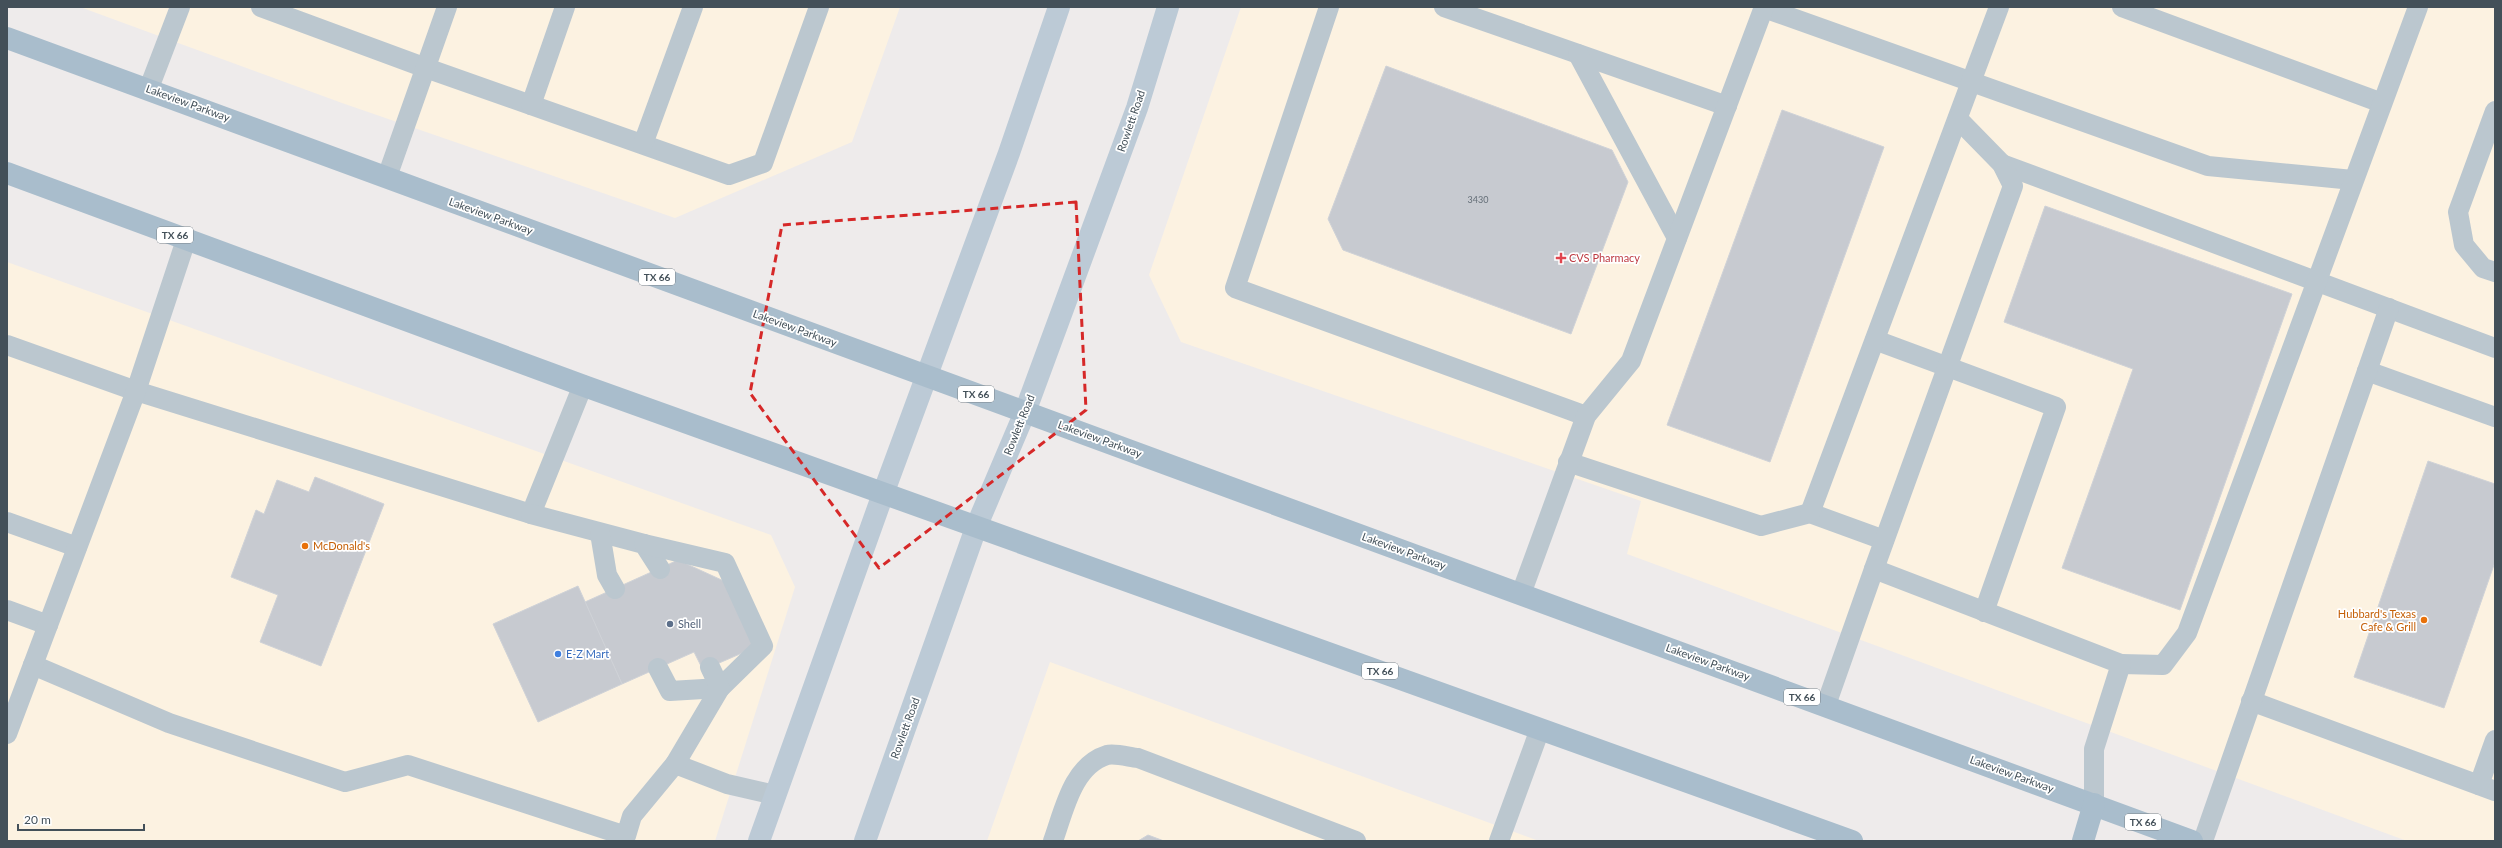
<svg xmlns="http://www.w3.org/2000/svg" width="2502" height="848" viewBox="0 0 2502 848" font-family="Lato,sans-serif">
  <rect width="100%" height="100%" fill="#eeebeb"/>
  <g fill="#fcf2e1">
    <path d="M80,7H900L852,142L675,218L342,103Z"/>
    <path d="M1241,7H2495V841H2407L1627,554L1641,501L1181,342L1149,275Z"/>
    <path d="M7,262L771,535L795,587L715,841H7Z"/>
    <path d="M1050,662L1539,841H987Z"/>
  </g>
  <g fill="#c7cad0" stroke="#cfd2d7">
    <path d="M1386,66L1612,150L1628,182L1571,334L1343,250L1328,219Z"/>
    <path d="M1782,110L1884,147L1770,462L1667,425Z"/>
    <path d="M2045,206L2292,294L2180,610L2062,568L2133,369L2004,322Z"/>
    <path d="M2428,461L2495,484V562L2444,708L2354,677Z"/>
    <path d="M315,477L384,504L321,666L260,642L278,595L231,577L256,510L264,514L277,480L309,492Z"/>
    <path d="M678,560L726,582L756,647L703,670L694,652L622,684L585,602Z"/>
    <path d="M578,586L622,684L538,722L493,624Z"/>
    <path d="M1148,835L1164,841H1138Z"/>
  </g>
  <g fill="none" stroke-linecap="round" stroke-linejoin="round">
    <g stroke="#bbc7cf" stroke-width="20">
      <path d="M261,7L426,68L729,175L763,163L819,7"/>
      <path d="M1329,7L1235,288L1586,416"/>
      <path d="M1444,7L1727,106"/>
      <path d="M2122,7L2382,103"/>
      <path d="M1764,8L2208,166L2353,180"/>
      <path d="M1578,54L1677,238"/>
      <path d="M149,88L180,7"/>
      <path d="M531,105L565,7"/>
      <path d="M2495,111L2458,212L2464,245L2483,268L2495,272"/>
      <path d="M643,144L693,7"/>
      <path d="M2002,164L2495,348"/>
      <path d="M387,177L447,7"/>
      <path d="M1875,340L2056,407L1984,612"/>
      <path d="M7,345L136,391L531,514L583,385"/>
      <path d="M2367,371L2495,417"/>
      <path d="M1568,462L1761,526L1810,513L1884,540"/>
      <path d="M1810,513L1999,7"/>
      <path d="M531,514L644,544L660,569"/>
      <path d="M7,522L77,547"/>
      <path d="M600,533L607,575L615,589"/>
      <path d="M644,544L725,563L763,646L720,688L670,691L658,668"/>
      <path d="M1874,569L2013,186L2002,164L1958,119"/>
      <path d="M1521,594L1586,416L1631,361L1764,7"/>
      <path d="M7,610L48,625"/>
      <path d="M2121,664L2163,665L2187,633L2418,7"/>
      <path d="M33,665L169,723L345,782L408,765L626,836L632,816L675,764L727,784L775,795"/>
      <path d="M2251,701L2495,791"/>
      <path d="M1826,705L1874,569L2121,664L2094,749V804"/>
      <path d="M7,734L136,391L186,240"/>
      <path d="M675,764L720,688L710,667"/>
      <path d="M2479,785L2495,740"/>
      <path d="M1053,841C1064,811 1072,766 1107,755C1115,753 1129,757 1138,758L1356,841"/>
      <path d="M1499,841L1540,729"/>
      <path d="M2203,841L2389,308"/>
    </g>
    <g stroke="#bccad6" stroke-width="22">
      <path d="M759,841L883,494L1009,153L1059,7"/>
      <path d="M865,841L977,525L1025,412L1137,108L1168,7"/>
    </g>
    <g stroke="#a9bdcc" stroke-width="22">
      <path d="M7,38L2192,841"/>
      <path d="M7,173L587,387L1852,841"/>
      <path d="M2083,841L2094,804"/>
    </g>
  </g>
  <path fill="none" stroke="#d62828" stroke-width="3" stroke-dasharray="8 5" stroke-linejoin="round" d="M1076,202L1086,410L879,568L750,393L782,225Z"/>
  <path fill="#e0444e" stroke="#fff" stroke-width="1.5" d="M1559 252h4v4h4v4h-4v4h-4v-4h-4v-4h4z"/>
  <g fill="#e8710a" stroke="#fff" stroke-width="1.5">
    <circle cx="305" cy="546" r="4"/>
    <circle cx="2424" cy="620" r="4"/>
  </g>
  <circle fill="#5c6f8a" stroke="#fff" stroke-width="1.5" cx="670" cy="624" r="4"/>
  <circle fill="#3f7fe0" stroke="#fff" stroke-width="1.5" cx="558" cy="654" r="4"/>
  <g text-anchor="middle" stroke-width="3.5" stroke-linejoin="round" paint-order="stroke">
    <g font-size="9" fill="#646e77">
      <text x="1478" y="203">3430</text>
    </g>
    <g fill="#fff" stroke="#7b848b" stroke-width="1">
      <rect x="157" y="227" width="36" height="16" rx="3"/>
      <rect x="639" y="269" width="36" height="16" rx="3"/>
      <rect x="958" y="386" width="36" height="16" rx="3"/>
      <rect x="1362" y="663" width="36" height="16" rx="3"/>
      <rect x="1784" y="689" width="36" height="16" rx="3"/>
      <rect x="2125" y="814" width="36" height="16" rx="3"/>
    </g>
    <g font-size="10" font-weight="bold" fill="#435059">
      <text x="175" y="239">TX 66</text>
      <text x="657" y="281">TX 66</text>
      <text x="976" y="398">TX 66</text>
      <text x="1380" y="675">TX 66</text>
      <text x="1802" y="701">TX 66</text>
      <text x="2143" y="826">TX 66</text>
    </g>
    <g font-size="11" fill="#435059" stroke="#fff">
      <text transform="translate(188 103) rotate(20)" y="4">Lakeview Parkway</text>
      <text transform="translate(1131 121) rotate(-71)" y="4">Rowlett Road</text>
      <text transform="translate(491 216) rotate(20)" y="4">Lakeview Parkway</text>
      <text transform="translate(795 328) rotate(20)" y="4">Lakeview Parkway</text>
      <text transform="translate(1019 425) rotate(-68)" y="4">Rowlett Road</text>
      <text transform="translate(1100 439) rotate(20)" y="4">Lakeview Parkway</text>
      <text transform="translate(1404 551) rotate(20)" y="4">Lakeview Parkway</text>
      <text transform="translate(1708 662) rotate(20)" y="4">Lakeview Parkway</text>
      <text transform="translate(905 728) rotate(-70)" y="4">Rowlett Road</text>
      <text transform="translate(2012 774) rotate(20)" y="4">Lakeview Parkway</text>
    </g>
    <g font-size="11" fill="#be3a42" stroke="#fff" text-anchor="start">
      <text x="1569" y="262">CVS Pharmacy</text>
    </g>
    <g font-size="11" fill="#c56008" stroke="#fff" text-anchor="start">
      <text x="313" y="550">McDonald's</text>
      <text x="2416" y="618" text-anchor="end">Hubbard's Texas<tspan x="2416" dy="13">Cafe &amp; Grill</tspan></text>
    </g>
    <g font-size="11" fill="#4e5e75" stroke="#fff" text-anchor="start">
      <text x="678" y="628">Shell</text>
    </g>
    <g font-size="11" fill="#366cbe" stroke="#fff" text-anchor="start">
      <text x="566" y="658">E-Z Mart</text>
    </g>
  </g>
  <rect width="2502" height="848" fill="none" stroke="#435059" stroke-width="16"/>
  <path d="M18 824v6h126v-6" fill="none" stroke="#435059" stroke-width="2"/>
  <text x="24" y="824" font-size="12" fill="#435059" stroke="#ffffff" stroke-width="3" paint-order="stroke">20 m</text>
</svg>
